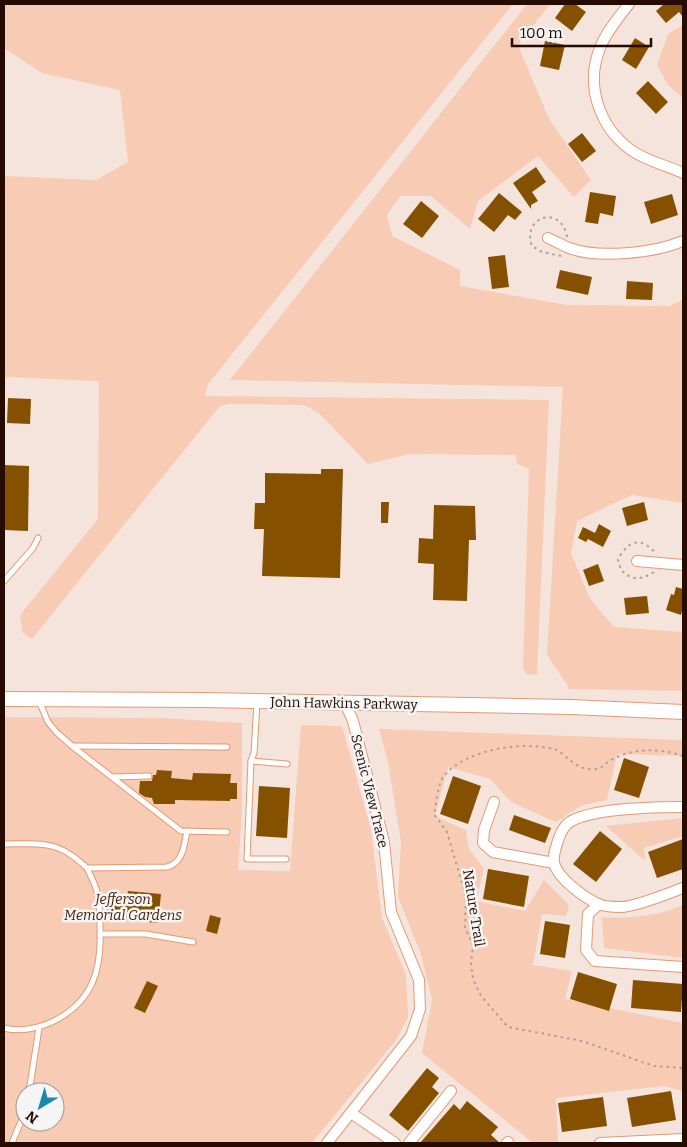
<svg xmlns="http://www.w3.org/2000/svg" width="687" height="1147" viewBox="0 0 687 1147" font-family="Bitter,serif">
  <rect width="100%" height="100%" fill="#f5e4dc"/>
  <g fill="#f7cbb4" fill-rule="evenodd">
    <path d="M4,4H513L208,384L205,396L549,400L537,675L526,674L523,668L529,469L517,464L516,455L410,454L368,464L319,413L304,405L228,404L219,407L32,639L23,633L20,615L98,519L99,381L4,377V176L96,180L128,162L120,90L42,73L4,48Z"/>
    <path d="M527,4H550L518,45L549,119L591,180L574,197L538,156L478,201L470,229L431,196H400L387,215L392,236L460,270V286L566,305L669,306L683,300V503L632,495L577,521L571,553L590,599L614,627L683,632V691L570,689L547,655L563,387L230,380Z"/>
    <path d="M683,25V98L668,85L657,65L668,34Z"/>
    <path d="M4,717L162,718L242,723V810L238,870L290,871L301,725L342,726L371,829L382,918L406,975L408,1017L396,1040L312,1143H4ZM25,1092H55V1122H25Z"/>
    <path d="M379,729L683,740V756L617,754L607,800L582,805L556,822L511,802L490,779L448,767L435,816L466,830L469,849L484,869L476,901L525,911L544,880L569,905L566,916L542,914L533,965L572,971L565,999L683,1023V1091L664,1086L556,1098L558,1143H533L422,1053L432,1000L420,951L398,897L401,842L388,762Z"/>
    <path d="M683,818V836L644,848L645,861L606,826Z"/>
    <path d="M683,905V958L604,948L602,917C629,919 658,916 683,905Z"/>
  </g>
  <g fill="#855100">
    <path d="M565,4H575L586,12L572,31L555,18Z"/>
    <path d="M664,4H683V17L679,12L666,23L656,11Z"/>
    <path d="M635,38L649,47L636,69L622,60Z"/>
    <path d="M545,41L565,45L559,70L540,66Z"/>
    <path d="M648,81L668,102L656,114L636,93Z"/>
    <path d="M582,133L596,151L582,162L568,144Z"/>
    <path d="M536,167L546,182L532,192L538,201L531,205V209L513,183Z"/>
    <path d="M590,192L616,196L613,216L600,213L598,224L585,222Z"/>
    <path d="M499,193L522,212L515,220L508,215L494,232L478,219Z"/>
    <path d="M672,194L678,215L651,224L644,202Z"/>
    <path d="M421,201L439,216L422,238L403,224Z"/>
    <path d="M505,255L509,287L492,289L488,257Z"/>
    <path d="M560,270L592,277L588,295L556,288Z"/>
    <path d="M627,281L653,283L652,300L626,299Z"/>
    <path d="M8,398L31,399L30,424L7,423Z"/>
    <path d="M4,465L29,466L28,531L4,530Z"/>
    <path d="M321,469H343L340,578L262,576L264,529H254L255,503H265V473L321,474Z"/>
    <path d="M381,502H389L388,523H381Z"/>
    <path d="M644,502L648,520L627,526L622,508Z"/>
    <path d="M434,505L475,506L476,540H469L467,601L433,600L434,564L418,563L419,538L433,539Z"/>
    <path d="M599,524L611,531L603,547L588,539L586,542L578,538L583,527L595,533Z"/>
    <path d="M598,564L604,581L589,586L583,570Z"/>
    <path d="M676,587L683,589V607L681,615L666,610L671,594L674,595Z"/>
    <path d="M647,596L649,613L626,615L624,598Z"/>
    <path d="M624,758L649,767L639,798L614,790Z"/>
    <path d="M157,770L172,771L171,778L192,780L193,773L231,774L230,783H237V799H230V801L175,800V804H154L152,798L145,797L139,793L140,781H152L153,775H156Z"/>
    <path d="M453,776L481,786L468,824L440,814Z"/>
    <path d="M259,786L290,788L287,838L256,836Z"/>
    <path d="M514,815L551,828L545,843L509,830Z"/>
    <path d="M600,831L622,849L596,882L573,864Z"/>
    <path d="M683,839V869L657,878L648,852Z"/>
    <path d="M488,869L529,876L524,907L483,899Z"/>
    <path d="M128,891L161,894L158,923L116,919V921L106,920L107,896L127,897Z"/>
    <path d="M210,915L221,918L217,934L206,931Z"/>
    <path d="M545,921L570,925L565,958L540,954Z"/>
    <path d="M578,972L617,984L609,1011L570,999Z"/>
    <path d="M633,980L683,984L681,1012L631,1008Z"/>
    <path d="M147,981L158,986L145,1013L134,1008Z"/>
    <path d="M427,1068L439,1078L432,1087L439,1093L408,1131L389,1115Z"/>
    <path d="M671,1091L676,1120L632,1127L627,1098Z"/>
    <path d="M603,1097L607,1126L562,1132L558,1103Z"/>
    <path d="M467,1101L498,1127L491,1135L500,1143H420L454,1104L460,1110Z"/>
  </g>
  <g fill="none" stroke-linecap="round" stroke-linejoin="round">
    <g stroke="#e59971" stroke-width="7">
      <g id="lane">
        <path d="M4,581L33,548L38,538"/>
        <path d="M39,701L48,722L57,733L77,750L181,831L227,832"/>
        <path d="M257,702L254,753L251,761L247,859H286"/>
        <path d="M72,746L227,747"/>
        <path d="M251,761L287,764"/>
        <path d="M112,777L149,776"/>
        <path d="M4,844C21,844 42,842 58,848C69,852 78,860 87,868"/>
        <path d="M100,934H146L193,942"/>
        <path d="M4,1028C20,1032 36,1029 52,1022C93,1002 102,970 100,927C100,915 100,904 97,892C95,884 91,876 87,868L167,867C183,863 184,846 187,831"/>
        <path d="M29,1092L39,1028"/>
        <path d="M12,1143L25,1112"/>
      </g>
    </g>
    <g stroke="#e59971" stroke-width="12">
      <g id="street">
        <path d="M629,4C619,17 606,32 600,48C585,85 599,127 631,150C646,161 666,165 683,173"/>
        <path d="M548,238C555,241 562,245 569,248C599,259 654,253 683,241"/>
        <path d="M637,561L683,565"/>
        <path d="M494,802L484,830L483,843L493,852L554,863"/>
        <path d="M683,807C658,807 586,808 567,824C562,829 559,837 557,844C555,850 553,857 554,863C558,879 584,897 598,904C605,907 614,907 621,907C635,907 669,893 683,888"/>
        <path d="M599,904L588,914L586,950L595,961L683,967"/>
        <path d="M351,1113L395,1143"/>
        <path d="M327,1143L411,1036L420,1009L419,980L391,912L384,842L353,721L345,703"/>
        <path d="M409,1143L451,1091"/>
        <path d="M507,1143L508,1142"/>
        <path d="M600,1143L683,1139"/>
      </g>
    </g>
    <g stroke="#e59971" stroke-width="16">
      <path id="secondary" d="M4,699L204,700L571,707L683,712"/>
    </g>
    <g stroke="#b29e95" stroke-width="2" stroke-dasharray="2.5 4" stroke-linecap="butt">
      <path d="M561,256L542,252L532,246C521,216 562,204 567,237"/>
      <path d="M654,572C641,580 632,581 621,570L618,560C623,549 633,537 646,545C650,547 653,551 656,553"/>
      <path d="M683,756C661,748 633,748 613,759C607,761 603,768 597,769C585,771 575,765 566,757C563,755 560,751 557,750C524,740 465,749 443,777C438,784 436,805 434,814L447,832L466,897L465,928L473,945L471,964L473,979L481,996L508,1027L582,1041L654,1066L683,1068"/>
    </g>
    <use href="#lane" stroke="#fff" stroke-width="5"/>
    <use href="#street" stroke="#fff" stroke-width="10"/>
    <use href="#secondary" stroke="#fff" stroke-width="14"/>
  </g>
  <g text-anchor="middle" stroke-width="5" stroke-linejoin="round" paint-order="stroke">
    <g font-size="14" fill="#260b00" stroke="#f5f5f5">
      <text transform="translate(344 703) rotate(1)" y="5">John Hawkins Parkway</text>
      <text transform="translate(370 791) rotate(76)" y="5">Scenic View Trace</text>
      <text transform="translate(474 908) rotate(81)" y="5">Nature Trail</text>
    </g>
    <g font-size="14" font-style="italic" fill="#451b01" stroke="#f5f5f5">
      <text x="123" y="904">Jefferson<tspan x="123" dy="16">Memorial Gardens</tspan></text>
    </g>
  </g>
  <rect width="687" height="1147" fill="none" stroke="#260b00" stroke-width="10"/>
  <g transform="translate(40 1107) rotate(218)"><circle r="24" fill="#f5f5f5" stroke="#a29793"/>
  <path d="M0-4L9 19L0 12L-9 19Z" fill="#1c88af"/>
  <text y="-8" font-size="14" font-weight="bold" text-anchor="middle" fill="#260b00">N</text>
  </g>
  <path d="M512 38v8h139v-8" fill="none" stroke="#260b00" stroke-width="2.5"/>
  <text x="520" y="38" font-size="15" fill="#260b00" stroke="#f5f5f5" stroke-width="4" paint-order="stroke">100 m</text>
</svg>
